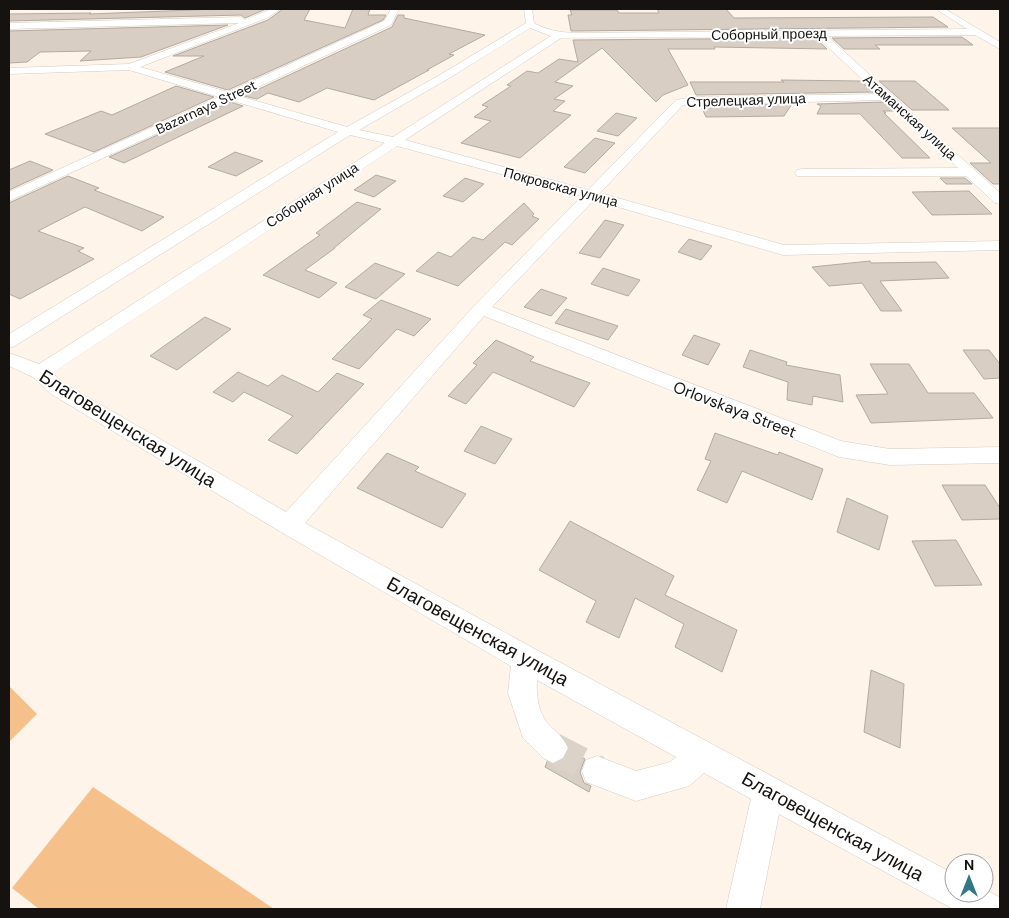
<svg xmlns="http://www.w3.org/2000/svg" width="1009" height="918" viewBox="0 0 1009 918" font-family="'DM Sans',sans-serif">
  <rect width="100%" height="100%" fill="#fef4ea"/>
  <g fill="#f6c08a">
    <path d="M9,686L37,714L9,742Z"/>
    <path d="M93,787L274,909H39L12,888Z"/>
  </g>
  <g fill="#d8cec4" stroke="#b3aaa1">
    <path d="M218,9H266L245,18L241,15L9,21V14L91,13L89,14Z"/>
    <path d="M283,9H310L304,20L345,28L353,9H370L368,15H386L383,20L228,90L165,72L204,56H173L268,20Z"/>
    <path d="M657,9H726L734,18L933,17L948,27L573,31H571L568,15H572L570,10H617L619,13H659Z"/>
    <path d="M398,15H404V18L485,35L449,54L454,55L427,70H429L374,100L327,88L299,102L268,93L257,99L244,96L392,27Z"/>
    <path d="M228,25L141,57L80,61L91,51L40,52L27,62L9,63V31Z"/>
    <path d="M962,37L973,45H875L880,49H844L832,38Z"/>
    <path d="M815,38L827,49L714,47L715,49H668L688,85L663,95L656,102L602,48L555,82L573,86L554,99L565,101L553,111L571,115L520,158L461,143L491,121L474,117L488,107L482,105L511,86L507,85L527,71L538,73L559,59L578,62L573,40Z"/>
    <path d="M781,80L861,81L873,92L696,95L690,82H784Z"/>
    <path d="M879,81H915L949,110H912Z"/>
    <path d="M176,86L214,97L94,152L45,134L101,111L112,115Z"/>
    <path d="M230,102L243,106L124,163L109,157Z"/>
    <path d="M884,102L894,111H883L886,113H884L930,158H902L860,114H817L821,106L817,104Z"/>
    <path d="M792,104L784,116L706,117L701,106Z"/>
    <path d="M616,113L637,118L618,136L597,131Z"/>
    <path d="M952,128H1000V184H993L970,163H991Z"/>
    <path d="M595,138L615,143L585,173L564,167Z"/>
    <path d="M235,152L263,161L236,176L208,167Z"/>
    <path d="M30,161L53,170L9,190V170Z"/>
    <path d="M376,175L396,181L374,197L354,190Z"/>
    <path d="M68,176L99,188L94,190L164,217L142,231L85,207L38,231L84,248L78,251L94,259L20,299L9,294V203Z"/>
    <path d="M465,178L484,184L463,202L443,196Z"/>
    <path d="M940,178H965L972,184H946Z"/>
    <path d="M969,191L992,214L932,215L912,192Z"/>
    <path d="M357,202L381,209L334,248H335L305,270L337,283L319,298L263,275L320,235L316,233Z"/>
    <path d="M524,203L534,214L532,216L539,219L512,245L505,242L458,286L416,271L438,252L451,257L473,237L483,240Z"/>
    <path d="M605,220L624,225L600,258L579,253Z"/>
    <path d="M689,239L712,246L701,260L678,252Z"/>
    <path d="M870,261L871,263L936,262L949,278L880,281L902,311H881L862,283L829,286L812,267Z"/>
    <path d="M375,263L405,274L376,299L345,287Z"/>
    <path d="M603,268L640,280L628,296L591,284Z"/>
    <path d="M541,289L567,298L551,316L524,307Z"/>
    <path d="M381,300L431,319L414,336L397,329L359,369L332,359L372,319L363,315Z"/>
    <path d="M566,309L618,326L608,340L555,323Z"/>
    <path d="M205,317L231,329L177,370L150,356Z"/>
    <path d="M694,335L720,344L708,365L682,355Z"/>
    <path d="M496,340L534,357L530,361L590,383L574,407L493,372L466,404L448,396L477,365L473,363Z"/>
    <path d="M750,350L787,362L786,365L840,375L843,402L813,396L812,405L787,400L788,382L743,367Z"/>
    <path d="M963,350H989L1000,364V378L984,379Z"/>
    <path d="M870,364H909L928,393H974L993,418L871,423L856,395L888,394Z"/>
    <path d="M238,372L268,386L282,375L318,392L337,373L364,384L297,454L268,440L293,416L244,392L233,402L213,392Z"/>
    <path d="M481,426L512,439L495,464L464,451Z"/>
    <path d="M715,433L778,455L779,452L823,469L812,500L742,471L727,503L697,490L711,461L705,459Z"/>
    <path d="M387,453L419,467L415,471L466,494L442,528L357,488Z"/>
    <path d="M942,485H985L1000,508V519L962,520Z"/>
    <path d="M847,498L888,516L879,550L837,532Z"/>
    <path d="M570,521L674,576L665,595L737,630L722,672L675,647L684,624L635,598L619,638L586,622L596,601L539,570Z"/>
    <path d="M956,540L982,585L935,586L912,541Z"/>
    <path d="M871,670L904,684L900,748L864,732Z"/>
    <path d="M569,750L585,759L580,772L584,783L591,786L589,792L545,767L547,762L554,765L564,760Z"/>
  </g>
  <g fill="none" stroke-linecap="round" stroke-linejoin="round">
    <path stroke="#dbd2c9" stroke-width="31" stroke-dasharray="31 15" stroke-linecap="butt" d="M553,748L597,771"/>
    <g stroke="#d4cbc1" stroke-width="1">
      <path id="minor" d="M271,9H281L267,18L140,67L228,92L384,21L391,9H399L391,25L239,96L347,127L438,76L526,23L524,9H532L534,23C546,30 559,32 573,33L967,29L936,9H945L1000,42V49L975,35L827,36L1000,193V204L995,203L966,176H797L795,173L797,170L802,169L958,168L885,100L683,105L600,193L784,245L1000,241V250L783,255L594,200L492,307L841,441L890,449L1000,447V463L890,465L839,457L484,316L305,523L535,649L954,874V893H984V889L999,897L1000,909H953L779,814L760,909H726L751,799L704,773L689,786L636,801L586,782L582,771L586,760L597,756L636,771L670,762L676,757L537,680C536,693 538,709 545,720C553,731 562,734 568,748L563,758L553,763L543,758L523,738L508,693L511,666L281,532L51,394L33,377L9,366V353L39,364L385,143L350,135L15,346L9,348V334L338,132L230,100L9,201V192L219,97L129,70L9,74V68L129,64L239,23L9,29V23L241,17L245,20ZM530,28L551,36L393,137L359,130L446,80ZM816,36L878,94L693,97L676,100L588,190L405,140L561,38ZM397,146L582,196L475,305L286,512L65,384L52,373Z"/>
    </g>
    <use href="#minor" fill="#fff" fill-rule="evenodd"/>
  </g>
  <g text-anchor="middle" stroke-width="4" stroke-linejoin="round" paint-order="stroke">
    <g font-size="14" fill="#15120f" stroke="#fff">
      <text transform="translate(769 34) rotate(-1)" y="5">Соборный проезд</text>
      <text transform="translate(746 100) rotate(-2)" y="5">Стрелецкая улица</text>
      <text transform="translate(206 107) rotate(-25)" y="5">Bazarnaya Street</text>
      <text transform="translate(910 117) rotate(42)" y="5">Атаманская улица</text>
      <text transform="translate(561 187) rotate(15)" y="5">Покровская улица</text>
      <text transform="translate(312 195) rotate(-33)" y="5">Соборная улица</text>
    </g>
    <g font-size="16" fill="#15120f" stroke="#fff">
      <text transform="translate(735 409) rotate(21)" y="6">Orlovskaya Street</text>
    </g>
    <g font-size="19" fill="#15120f" stroke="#fff">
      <text transform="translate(128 428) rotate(32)" y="7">Благовещенская улица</text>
      <text transform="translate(478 631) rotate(29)" y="7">Благовещенская улица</text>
      <text transform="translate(833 826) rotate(29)" y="7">Благовещенская улица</text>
    </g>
  </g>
  <rect width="1009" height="918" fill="none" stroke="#15120f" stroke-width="20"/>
  <g transform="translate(969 878)"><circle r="24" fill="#ffffff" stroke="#a1a09f"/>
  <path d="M0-4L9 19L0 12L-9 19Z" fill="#337787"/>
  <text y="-8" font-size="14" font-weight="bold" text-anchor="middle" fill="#15120f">N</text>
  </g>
</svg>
